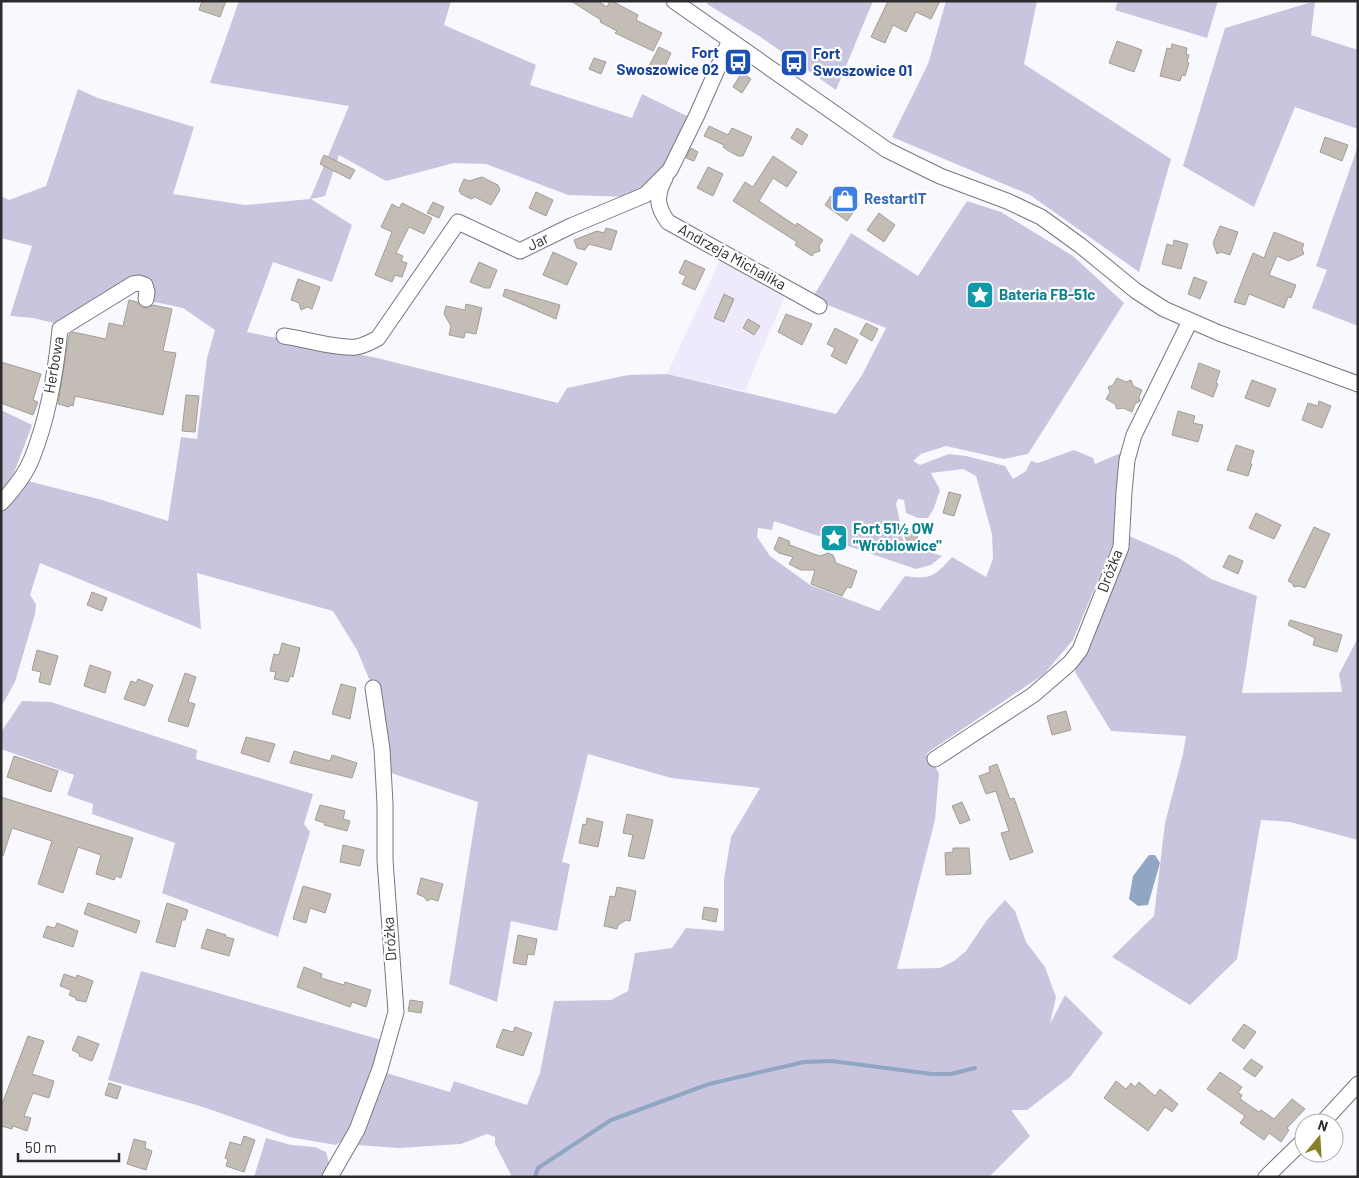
<svg xmlns="http://www.w3.org/2000/svg" width="1359" height="1178" viewBox="0 0 1359 1178" font-family="Barlow,sans-serif">
  <rect width="100%" height="100%" fill="#f9f8fe"/>
  <path fill="#eeeafb" d="M721,258L786,293L745,391L667,374Z"/>
  <g fill="#cac5de" fill-rule="evenodd">
    <path d="M239,1H451L444,25L536,65L530,85L632,118L642,94L691,118L672,157L631,197L568,195L486,164L454,163L386,181L339,155L325,196L311,199L352,225L332,282L273,262L247,332L377,358L558,403L567,388L628,375L667,374L836,414L862,375L886,328L825,304L813,297L851,233L918,276L967,201L1001,212L1073,256L1124,303L1028,454L1004,459L946,446L921,454L913,461L920,465L949,454L966,456L1005,466L1013,479L1026,471L1031,461L1038,463L1074,450L1093,458L1095,464L1121,453L1118,532L1073,640L1044,674L927,753L939,773L935,820L897,969L940,968L954,961L966,951L987,920L1005,900L1015,911L1026,942L1045,967L1056,997L1050,1024L1065,995L1103,1033L1070,1077L1027,1110H1011L1030,1136L989,1177H512L495,1144V1137L487,1134L461,1144L399,1148L356,1145L383,1072L450,1092L454,1081L527,1105L540,1073L554,1001L611,1000L628,991L635,953L672,948L686,928L724,931V879L731,837L760,788L671,778L588,754L562,862L570,864L557,931L511,921L497,1002L449,984L478,802L385,771L372,686L357,650L333,611L197,573L201,629L40,563L30,595L36,604L35,614L15,682L1,707V511L28,481L102,500L168,521L181,437L197,439L207,358L215,330L183,308L150,301L141,279L54,323L33,318L10,316L32,246L1,238V196L9,200L46,186L78,89L98,98L194,127L173,194L245,205L310,199L349,106L210,83ZM963,469L976,476L992,534L993,559L986,577L952,557C935,576 931,580 905,576L879,611L810,585L770,556L757,537L758,528L772,530L774,521L916,569L931,565L942,556L930,552L914,553L906,547L900,531L893,532L891,527L900,522L896,504L898,499L904,500L906,513L918,518H928L934,508L940,490L931,473Z"/>
    <path d="M708,1H873L836,90L759,36L707,4Z"/>
    <path d="M946,1H1037L1024,64L1171,159L1139,272L1030,195L892,137L928,64Z"/>
    <path d="M1118,1H1218L1207,38L1115,10Z"/>
    <path d="M1315,1L1311,35L1358,50V129L1295,107L1254,207L1183,166L1225,28Z"/>
    <path d="M1358,146V326L1312,308L1327,270L1316,266Z"/>
    <path d="M1,410L32,425L11,481L1,492Z"/>
    <path d="M1127,535L1177,557L1211,579L1257,596L1242,693L1342,692L1339,674L1358,638V840L1290,822L1261,820L1237,959L1190,1005L1112,957L1154,916L1165,823L1183,754L1186,736L1111,731L1075,672L1124,550Z"/>
    <path d="M22,701L51,702L197,750L196,759L313,794L304,824L310,832L278,937L162,893L175,843L92,814L93,804L67,795L74,775L1,749V732Z"/>
    <path d="M141,971L385,1041L357,1114L346,1138L336,1145L289,1137L200,1106L108,1080Z"/>
    <path d="M266,1138L291,1145L315,1147L326,1152L330,1167L325,1177H254Z"/>
  </g>
  <path fill="#91a6c3" d="M1149,855H1155L1160,863L1148,905L1138,906L1129,899L1133,876Z"/>
  <g fill="none" stroke-linecap="round" stroke-linejoin="round">
    <path stroke="#91a6c3" stroke-width="4" d="M535,1177L538,1168L611,1120L709,1084L804,1062L832,1061L932,1074H951L975,1068"/>
  </g>
  <g fill="#c3bdb5" stroke="#a39d96">
    <path d="M202,1H226L220,17L199,10Z"/>
    <path d="M571,1H598L607,7L610,1H612L638,15L636,20L662,33L653,51L615,33L617,31L600,22L601,20Z"/>
    <path d="M888,1H940L931,19L916,12L906,32L893,25L885,43L871,37Z"/>
    <path d="M1117,41L1142,50L1134,72L1109,63Z"/>
    <path d="M1172,44L1187,48L1186,54L1189,55L1187,62L1189,63L1185,76L1182,75L1180,81L1160,76L1167,48L1171,49Z"/>
    <path d="M659,47L671,53L662,73L649,66Z"/>
    <path d="M594,58L606,62L601,74L589,69Z"/>
    <path d="M742,72L751,79L742,93L733,87Z"/>
    <path d="M709,126L728,135L732,128L752,137L743,156H738L727,150L723,147L724,145L704,136Z"/>
    <path d="M797,128L808,135L802,145L791,138Z"/>
    <path d="M1325,137L1348,145L1342,161L1320,152Z"/>
    <path d="M691,148L698,152L694,161L686,158Z"/>
    <path d="M324,155L355,170L350,179L320,164Z"/>
    <path d="M773,156L797,172L787,187L773,178L759,201L796,226L797,223L823,240L819,246L820,251L814,253L812,256L795,245L797,242L733,201L745,182L753,187Z"/>
    <path d="M708,167L723,174L713,196L697,188Z"/>
    <path d="M482,177L498,185L500,190L491,205L475,197L471,199L461,194L459,190L464,179L469,181Z"/>
    <path d="M536,192L553,200L546,216L529,208Z"/>
    <path d="M841,192L859,204L847,221L825,205L831,196L835,200Z"/>
    <path d="M433,202L444,207L439,218L427,213Z"/>
    <path d="M402,203L432,218L424,234L409,227L396,253L403,256L401,261L407,263L402,277L395,275L392,282L375,275L392,232L381,227L392,204L399,208Z"/>
    <path d="M879,213L895,225L884,242L867,230Z"/>
    <path d="M1220,226L1238,232L1230,255L1221,252L1217,254L1213,243Z"/>
    <path d="M606,228L617,231L611,250L589,244L585,250L577,248L574,240L597,231L604,233Z"/>
    <path d="M1274,232L1304,244L1302,249L1304,254L1289,261L1277,256L1269,275L1296,285L1291,298L1288,297L1284,308L1249,294L1245,305L1234,302L1253,253L1264,258Z"/>
    <path d="M1174,240L1188,244L1181,269L1162,264L1167,244L1173,246Z"/>
    <path d="M553,252L577,263L567,285L543,275Z"/>
    <path d="M685,260L705,269L695,290L682,284L686,276L679,273Z"/>
    <path d="M479,262L497,270L490,288H485L470,282Z"/>
    <path d="M1194,277L1207,282L1200,299L1188,294Z"/>
    <path d="M298,279L320,287L312,309L307,307L301,310L299,303L291,300Z"/>
    <path d="M505,289L560,305L556,319L503,296Z"/>
    <path d="M724,294L734,299L724,322L714,318Z"/>
    <path d="M129,300L137,302L140,306L144,308L153,305L172,309L163,351L176,353L163,415L75,396L73,406L70,405L69,407L58,404L69,335L73,332L106,339L109,323L123,326Z"/>
    <path d="M466,304L482,308L476,334L465,332L464,338L449,335L451,326L444,314L446,306L465,310Z"/>
    <path d="M786,314L812,324L802,345L778,332Z"/>
    <path d="M748,319L760,326L754,335L743,328Z"/>
    <path d="M866,323L878,329L872,341L860,334Z"/>
    <path d="M835,328L858,340L846,364L831,356L835,348L827,344Z"/>
    <path d="M1,362L41,374L33,400L38,402L33,415L1,403Z"/>
    <path d="M1199,363L1220,371L1216,383L1218,384L1213,397L1191,388Z"/>
    <path d="M1117,378L1126,382L1131,380L1133,386L1142,390L1139,397L1140,401L1135,404L1132,412L1123,408L1117,409L1115,404L1106,399L1110,392L1108,387L1113,385Z"/>
    <path d="M1252,380L1276,389L1269,407L1245,398Z"/>
    <path d="M186,395L199,396L195,432L182,431Z"/>
    <path d="M1319,401L1331,406L1322,428L1302,420L1308,403L1318,406Z"/>
    <path d="M1178,411L1195,416L1193,423L1203,425L1198,442L1172,435Z"/>
    <path d="M1236,445L1254,451L1250,464H1252L1248,476L1227,470Z"/>
    <path d="M949,492L961,495L954,516L943,513Z"/>
    <path d="M1256,513L1281,525L1274,539L1249,528Z"/>
    <path d="M899,525L919,532L913,552Z"/>
    <path d="M1314,527L1330,534L1305,588L1299,586L1294,587L1292,583L1288,581Z"/>
    <path d="M779,537L789,541L790,545L814,554L820,556L828,553L833,555L836,563L857,571L851,588L847,587L842,596L811,584L815,570H801L789,564L793,557L779,553L774,549Z"/>
    <path d="M1229,555L1243,561L1238,574L1223,567Z"/>
    <path d="M92,592L107,598L102,611L87,605Z"/>
    <path d="M1290,620L1342,635L1337,652L1313,645L1315,638L1288,625Z"/>
    <path d="M282,643L300,648L293,677L290,676L288,682L274,679L276,672L270,671L274,654L279,655Z"/>
    <path d="M37,650L58,656L50,685L39,682L41,672L32,670Z"/>
    <path d="M90,665L111,672L105,693L84,686Z"/>
    <path d="M185,673L196,677L188,702L195,704L188,727L168,721Z"/>
    <path d="M138,679L153,685L145,706L124,699L131,681L136,683Z"/>
    <path d="M341,684L356,688L350,719L332,714Z"/>
    <path d="M1066,711L1071,730L1052,735L1047,716Z"/>
    <path d="M246,737L275,744L269,762L241,753Z"/>
    <path d="M294,751L330,761L332,755L357,763L352,778L290,763Z"/>
    <path d="M14,756L58,771L51,792L7,777Z"/>
    <path d="M997,764L1010,799L1014,798L1033,852L1010,860L1001,833L1009,831L996,791L986,794L979,776L990,772L989,767Z"/>
    <path d="M1,797L133,838L121,878L116,876L114,880L96,874L101,855L78,847L63,893L38,884L52,841L12,828L3,856H1Z"/>
    <path d="M962,802L970,820L960,824L952,806Z"/>
    <path d="M320,805L345,811L343,819L350,821L347,831L324,825L325,823L315,820Z"/>
    <path d="M627,814L653,820L644,859L628,856L633,835L623,833Z"/>
    <path d="M587,818L603,822L598,847L579,843L583,824L586,825Z"/>
    <path d="M343,845L364,850L360,866L340,862Z"/>
    <path d="M953,848H969L971,874L946,875L945,853L953,852Z"/>
    <path d="M421,878L443,884L438,901L431,899L427,901L424,897L417,894Z"/>
    <path d="M303,886L331,894L325,913L310,908L306,923L293,919Z"/>
    <path d="M617,887L636,891L630,921L626,920L618,925L617,929L604,926L610,896L615,897Z"/>
    <path d="M88,903L140,921L136,933L84,914Z"/>
    <path d="M167,903L188,910L185,920H182L175,947L156,942Z"/>
    <path d="M704,907L718,909L716,922L702,919Z"/>
    <path d="M57,923L78,931L73,947L43,937L47,926L55,928Z"/>
    <path d="M207,929L226,935V937L234,939L229,956L201,948Z"/>
    <path d="M518,935L537,939L534,955L528,954L526,965L513,963Z"/>
    <path d="M304,967L322,974L321,978L344,985L345,982L371,990L366,1007L352,1002L350,1007L297,987Z"/>
    <path d="M64,974L76,978L77,975L93,981L86,1002L76,1000V998L69,995L71,990L60,986Z"/>
    <path d="M410,1000L423,1002L421,1013L408,1011Z"/>
    <path d="M1244,1024L1256,1032L1244,1049L1232,1040Z"/>
    <path d="M515,1027L532,1033L523,1056L496,1047L503,1029L513,1032Z"/>
    <path d="M28,1036L44,1041L32,1074L54,1081L49,1098L33,1093L24,1116L31,1118L27,1131L13,1126L12,1129L1,1126V1107Z"/>
    <path d="M78,1036L99,1044L92,1061L79,1056L80,1054L72,1050Z"/>
    <path d="M1251,1059L1263,1067L1255,1077L1243,1069Z"/>
    <path d="M1220,1072L1242,1087L1238,1093L1242,1095L1240,1099L1259,1112L1261,1110L1274,1119L1292,1099L1305,1109L1287,1128L1289,1130L1281,1142L1269,1133L1264,1140L1240,1123L1245,1116L1207,1089Z"/>
    <path d="M1116,1081L1126,1089L1131,1083L1135,1087L1139,1082L1155,1096L1160,1089L1178,1104L1172,1112L1165,1107L1148,1131L1104,1098Z"/>
    <path d="M109,1083L121,1087L117,1099L105,1095Z"/>
    <path d="M244,1136L255,1140L244,1172L226,1166L228,1159L225,1158L230,1142L241,1145Z"/>
    <path d="M134,1139L146,1142L145,1148L152,1151L146,1170L127,1164Z"/>
  </g>
  <g fill="none" stroke-linecap="round" stroke-linejoin="round">
    <g stroke="#78777f" stroke-width="17">
      <g id="minor">
        <path d="M674,1L887,150L940,176L1007,201L1041,217L1081,246L1136,291L1164,309L1219,333L1358,384"/>
        <path d="M665,178C656,195 656,206 668,222L819,306"/>
        <path d="M284,336C305,339 337,349 356,347C364,346 371,342 378,338L458,222L520,251L571,226L645,195L670,170L697,115L730,40"/>
        <path d="M1,503C13,490 26,474 32,458C48,418 56,371 60,329L133,284L139,283L145,285L147,292L146,299"/>
        <path d="M935,759L1033,695L1070,663L1080,650L1121,547L1124,492L1127,460L1134,435L1190,321"/>
        <path d="M1322,1123L1358,1084"/>
        <path d="M330,1177L357,1130L380,1069L396,1012L385,860V804L382,749L373,688"/>
        <path d="M1266,1177L1304,1140"/>
      </g>
    </g>
    <use href="#minor" stroke="#fff" stroke-width="15"/>
  </g>
  <defs>
    <g id="bus-square" transform="scale(1.4375)"><rect x="-9" y="-9" width="18" height="18" rx="4" fill="#1a4fb4" stroke="#fff"/><path d="M-5-6H5V4H4V6H2V4H-2V6H-4V4H-5ZM-3.5-4V0h7V-4ZM-3.5 1.2v1.5H-2V1.2ZM2 1.2v1.5H3.5V1.2Z" fill="#fff"/></g>
    <g id="shop-square" transform="scale(1.4375)"><rect x="-9" y="-9" width="18" height="18" rx="4" fill="#3f7fe0" stroke="#fff"/><path d="M-5-2.5h2.3a2.7 3.5 0 0 1 5.4 0H5L5.5 6h-11ZM-1.5-2.5h3a1.5 2.3 0 0 0-3 0Z" fill="#fff"/></g>
    <g id="sight-square" transform="scale(1.4375)"><rect x="-9" y="-9" width="18" height="18" rx="4" fill="#0f9aa8" stroke="#fff"/><path d="M0-6L1.8-2.2L6-1.7L2.9 1.2L3.7 5.4L0 3.3L-3.7 5.4L-2.9 1.2L-6-1.7L-1.8-2.2Z" fill="#fff"/></g>
  </defs>
  <g fill-rule="evenodd">
    <use href="#bus-square" x="738" y="62"/>
    <use href="#bus-square" x="794" y="63"/>
    <use href="#shop-square" x="845" y="199"/>
    <use href="#sight-square" x="980" y="295"/>
    <use href="#sight-square" x="834" y="538"/>
  </g>
  <g text-anchor="middle" stroke-width="4.5" stroke-linejoin="round" paint-order="stroke">
    <g font-size="15" font-weight="bold" fill="#164399" stroke="#fff" text-anchor="end">
      <text x="719" y="58">Fort<tspan x="719" dy="17">Swoszowice 02</tspan></text>
      <text x="813" y="59" text-anchor="start">Fort<tspan x="813" dy="17">Swoszowice 01</tspan></text>
    </g>
    <g font-size="15" font-weight="bold" fill="#366cbe" stroke="#fff" text-anchor="start">
      <text x="864" y="204">RestartIT</text>
    </g>
    <g font-size="15" fill="#2c2c2f" stroke="#fff">
      <text transform="translate(538 242) rotate(-26)" y="5">Jar</text>
      <text transform="translate(732 257) rotate(29)" y="5">Andrzeja Michalika</text>
      <text transform="translate(54 365) rotate(-80)" y="5">Herbowa</text>
      <text transform="translate(1110 571) rotate(-69)" y="5">Dróżka</text>
      <text transform="translate(390 939) rotate(-94)" y="5">Dróżka</text>
    </g>
    <g font-size="15" font-weight="bold" fill="#0d838f" stroke="#fff" text-anchor="start">
      <text x="999" y="300">Bateria FB-51c</text>
      <text x="853" y="534">Fort 51½ OW<tspan x="853" dy="17">"Wróblowice"</tspan></text>
    </g>
  </g>
  <rect width="1359" height="1178" fill="none" stroke="#2c2c2f" stroke-width="5"/>
  <g transform="translate(1319 1138) rotate(18)"><circle r="24" fill="#ffffff" stroke="#ababac"/>
  <path d="M0-4L9 19L0 12L-9 19Z" fill="#878027"/>
  <text y="-8" font-size="14" font-weight="bold" text-anchor="middle" fill="#2c2c2f">N</text>
  </g>
  <path d="M18 1153v8h101v-8" fill="none" stroke="#2c2c2f" stroke-width="2.5"/>
  <text x="25" y="1153" font-size="15" fill="#2c2c2f" stroke="#ffffff" stroke-width="4" paint-order="stroke">50 m</text>
</svg>
